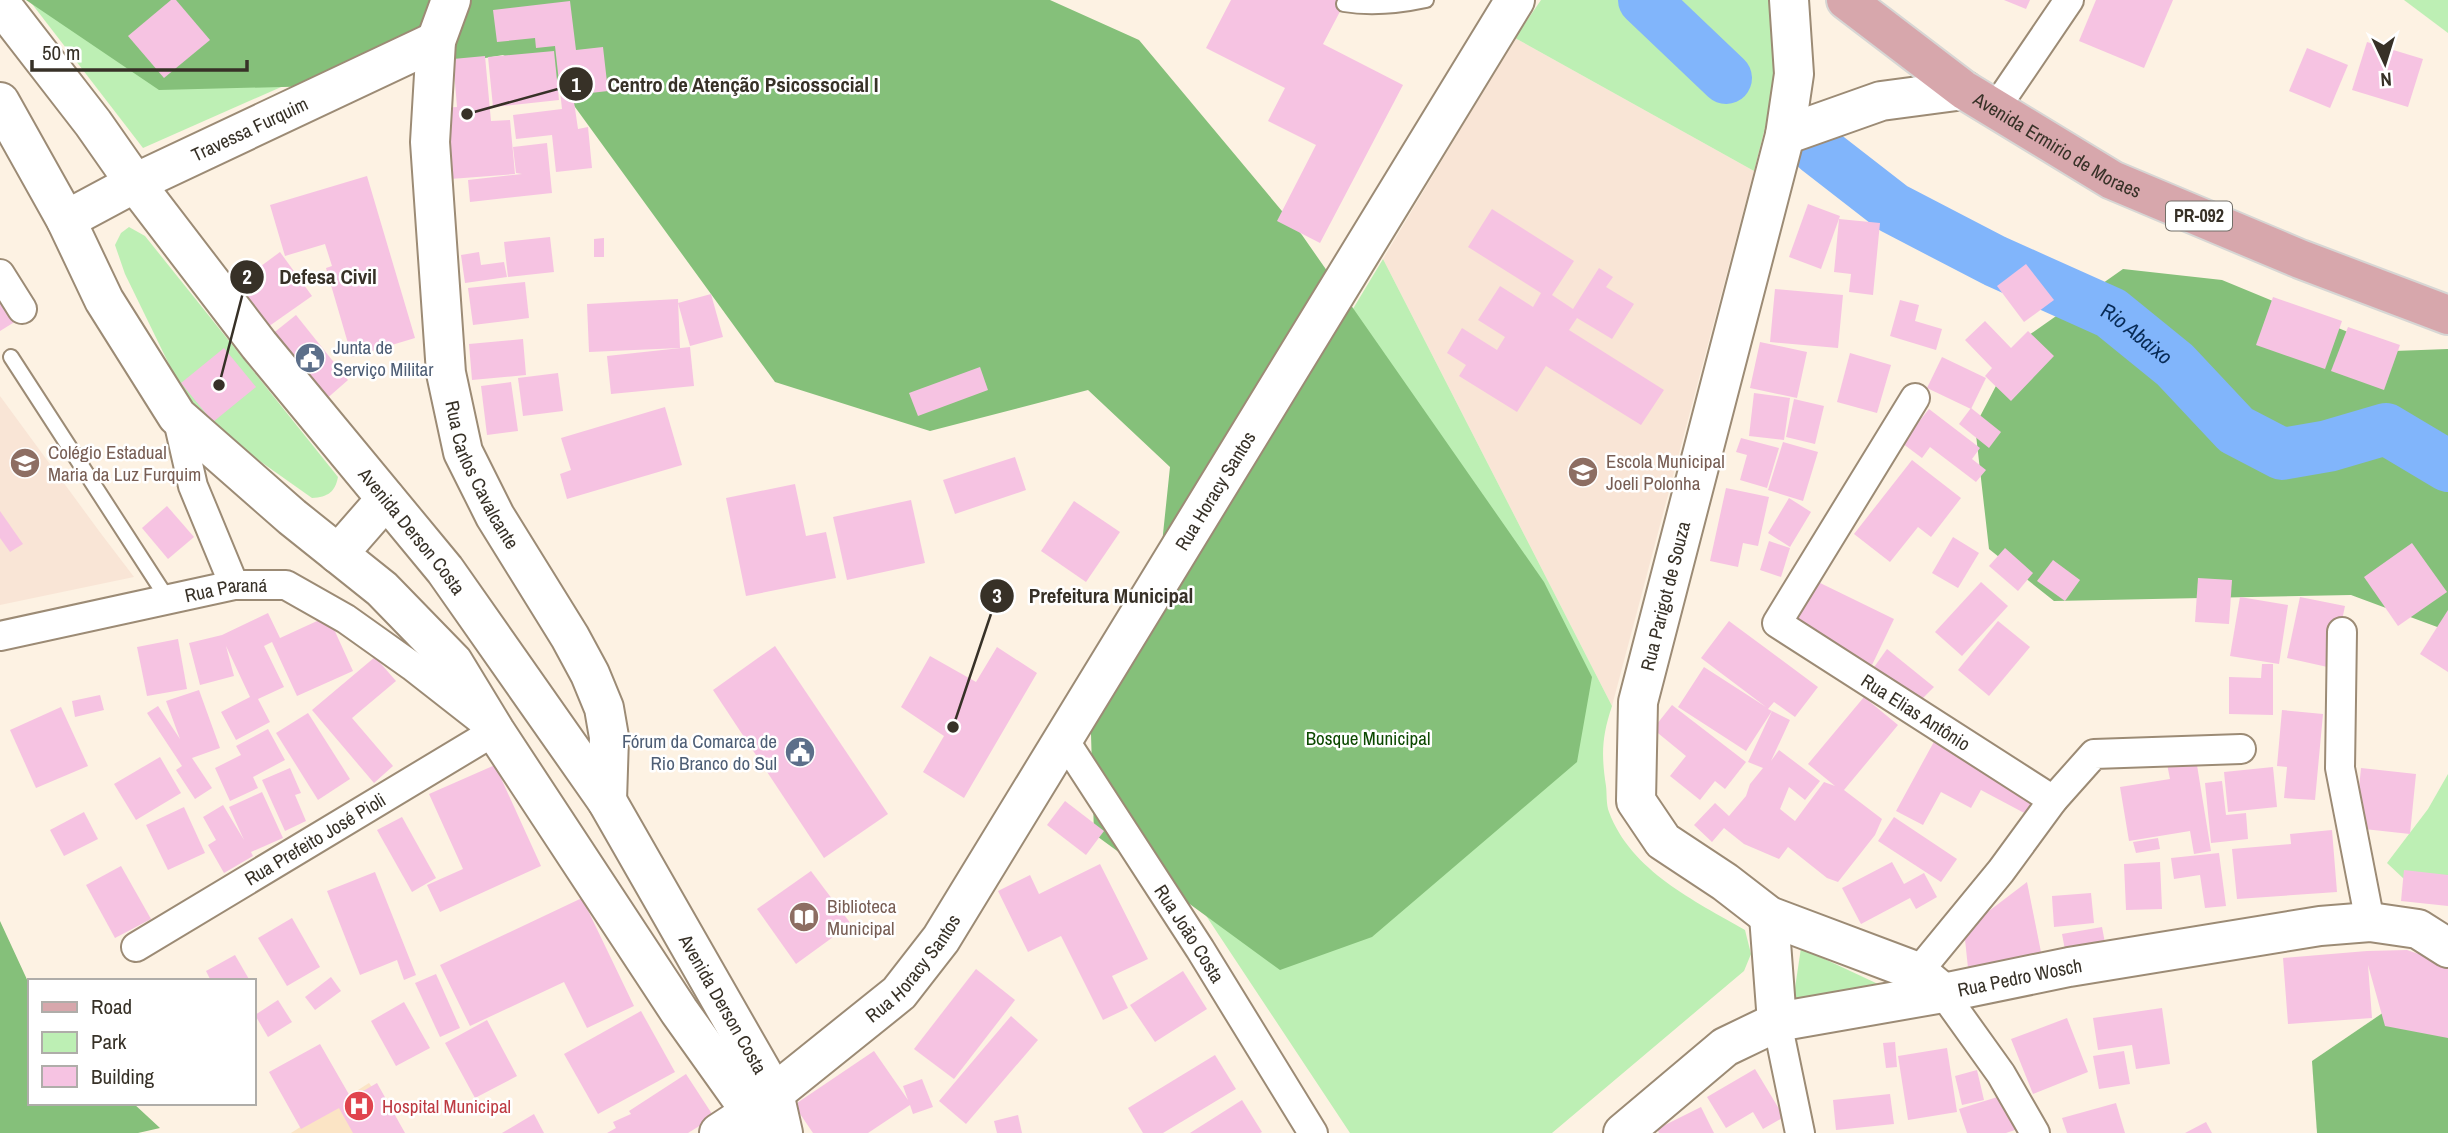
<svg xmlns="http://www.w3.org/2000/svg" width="2448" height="1133" viewBox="0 0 2448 1133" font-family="'Archivo Narrow',sans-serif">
  <rect width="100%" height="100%" fill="#fdf2e3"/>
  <path fill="#fbe4c5" d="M369,1083L404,1133H291Z"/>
  <g fill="#f9e5d6">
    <path d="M1515,38L1754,171L1612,706L1383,259Z"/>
    <path d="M0,396L99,531L134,577L0,605Z"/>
  </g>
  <g fill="#bdefb4">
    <path d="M29,0L399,35L143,148Z"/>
    <path d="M1541,0H1770L1781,65L1754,171L1515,38Z"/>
    <path d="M2404,0H2448V33Z"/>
    <path d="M129,227L145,236L338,477C335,492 328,497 312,498L220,433L204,418L182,391L125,274L115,245L121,233Z"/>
    <path d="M1383,259L1612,706C1602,736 1601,754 1606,786C1607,794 1606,804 1609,812C1631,871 1695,901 1745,930L1751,954L1744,971L1552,1133H1350L1107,766L1095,737Z"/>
    <path d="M2448,774V876L2404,879L2387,863L2428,809Z"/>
    <path d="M1801,948L1893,991L1793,1001Z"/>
  </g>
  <g fill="#85c07a">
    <path d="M26,0H1050L1139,40L1302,235L1544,582L1592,677L1577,762L1372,937L1280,970L1094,834L1090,701L1154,620L1170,467L1088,390L930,431L775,382L559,85L503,55L321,86L159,90Z"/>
    <path d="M2123,269L2222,280L2394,351L2448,349V631L2351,595L2054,601L1989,549L1975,426L2019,342Z"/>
    <path d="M0,921L30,986V1103H133L160,1128L138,1133H0Z"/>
    <path d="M2387,1010H2448V1133H2317L2312,1061Z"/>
  </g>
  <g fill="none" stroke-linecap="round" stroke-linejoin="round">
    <g stroke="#81b5fb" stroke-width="52">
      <path d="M1644,0L1726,78"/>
      <path id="s1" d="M1817,149L1893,208L1995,261L2111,313L2175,365L2236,430L2282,454L2328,446L2386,429L2448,466"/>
    </g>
  </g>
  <g fill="#f6c3e2">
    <path d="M171,0H176L210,40L164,78L128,36Z"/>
    <path d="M1231,0H1346L1323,44L1403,85L1320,243L1277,221L1316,145L1268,121L1285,88L1206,48Z"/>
    <path d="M2004,0H2030L2026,9Z"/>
    <path d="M2096,0H2173L2144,68L2079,41Z"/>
    <path d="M570,1L576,50L603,47L608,91L573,95L578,129L588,127L592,168L556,172L552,135L516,139L513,115L562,109L555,46L536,48L535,38L497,42L493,10Z"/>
    <path d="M2367,42L2423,59L2408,107L2352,90Z"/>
    <path d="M2307,48L2348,65L2330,108L2289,91Z"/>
    <path d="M554,51L559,100L493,107L488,57Z"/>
    <path d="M485,56L491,121L510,120L515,174L450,179L443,108L457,107L453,59Z"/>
    <path d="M547,143L552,193L470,202L468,180L522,174L516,173L513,147Z"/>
    <path d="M367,176L415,338L352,357L326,268L332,266L325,244L285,256L270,205Z"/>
    <path d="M1808,204L1840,216L1821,269L1789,257Z"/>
    <path d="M1492,209L1574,261L1552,295L1573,309L1599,268L1613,277L1606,287L1634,304L1612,339L1577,318L1569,330L1664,390L1641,425L1546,366L1517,412L1459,376L1466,365L1447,353L1462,328L1497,350L1505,337L1478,320L1500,286L1533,307L1541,293L1468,247Z"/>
    <path d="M1839,219L1880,223L1873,295L1849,292L1851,274L1834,272Z"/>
    <path d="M550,237L554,272L508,277L504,242Z"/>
    <path d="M604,238V257H594V239Z"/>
    <path d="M280,252L312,296L265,329L234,286Z"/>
    <path d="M479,252L481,265L504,262L507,277L465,283L461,255Z"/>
    <path d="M2026,264L2054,300L2024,322L1997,286Z"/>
    <path d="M525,282L529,318L473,325L468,288Z"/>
    <path d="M0,286L21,318L0,331Z"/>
    <path d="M1775,289L1843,295L1838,348L1770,342Z"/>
    <path d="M711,294L723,337L690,346L678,303Z"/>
    <path d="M2273,297L2342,321L2325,369L2256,345Z"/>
    <path d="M678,299L680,348L589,352L587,304Z"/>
    <path d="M1900,300L1919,305L1915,321L1942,329L1936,350L1890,336Z"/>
    <path d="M296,315L348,380L324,401L271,335Z"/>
    <path d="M1985,321L2011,348L2028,331L2054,356L2011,401L1985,376L1992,368L1965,340Z"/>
    <path d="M2348,327L2400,345L2384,390L2331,371Z"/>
    <path d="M523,339L526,375L472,380L469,344Z"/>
    <path d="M1760,342L1807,352L1797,398L1750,388Z"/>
    <path d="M690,347L694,386L611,394L607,356Z"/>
    <path d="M224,348L256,387L213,422L181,383Z"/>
    <path d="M1850,353L1891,365L1877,413L1837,402Z"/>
    <path d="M1942,357L1986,378L1971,409L1927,388Z"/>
    <path d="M980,367L988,390L918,416L909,393Z"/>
    <path d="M558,373L563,411L523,416L518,378Z"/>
    <path d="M511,382L518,431L487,435L481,386Z"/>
    <path d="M1754,393L1790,398L1784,440L1749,436Z"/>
    <path d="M1794,399L1824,406L1815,444L1786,437Z"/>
    <path d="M665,407L682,465L567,499L560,474L571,470L561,438Z"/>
    <path d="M1971,408L2001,432L1989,448L1959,424Z"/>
    <path d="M1929,409L1980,448L1972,459L1986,470L1976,482L1930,447L1922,458L1902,443Z"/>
    <path d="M1741,438L1779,448L1767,488L1740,480L1747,455L1736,452Z"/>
    <path d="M1783,442L1818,452L1803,501L1768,490Z"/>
    <path d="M1015,457L1026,490L955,514L943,480Z"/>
    <path d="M1912,460L1961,498L1931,537L1918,527L1890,562L1854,534Z"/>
    <path d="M795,484L806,536L826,532L836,578L746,596L726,498Z"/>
    <path d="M1726,488L1769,497L1758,546L1743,543L1738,567L1710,561Z"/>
    <path d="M1789,498L1811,512L1790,547L1768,533Z"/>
    <path d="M911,500L925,563L847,580L833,517Z"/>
    <path d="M1074,501L1120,532L1086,582L1041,551Z"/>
    <path d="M167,506L194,537L168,559L142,528Z"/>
    <path d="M0,511L23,544L10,552L0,538Z"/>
    <path d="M1953,537L1979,553L1958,588L1932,573Z"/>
    <path d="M1769,541L1790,548L1781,577L1760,570Z"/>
    <path d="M2412,543L2447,592L2398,626L2364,577Z"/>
    <path d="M2005,548L2033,573L2018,591L1989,566Z"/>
    <path d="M2053,560L2080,580L2065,601L2037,581Z"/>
    <path d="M2198,578L2232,580L2229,624L2195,622Z"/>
    <path d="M1814,580L1894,619L1872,665L1791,626Z"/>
    <path d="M1981,582L2008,606L1962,656L1935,632Z"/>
    <path d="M2240,597L2288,605L2279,664L2230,656Z"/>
    <path d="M2300,597L2345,606L2332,668L2287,658Z"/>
    <path d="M2448,610V672L2420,654Z"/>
    <path d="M268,613L280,638L328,616L353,671L297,696L272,642L264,646L284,687L258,699L270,722L236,740L221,712L250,697L226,646L234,676L200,685L189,643L222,635Z"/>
    <path d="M1729,621L1818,687L1795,717L1774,702L1768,709L1772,711L1746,751L1678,707L1704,667L1766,707L1701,658Z"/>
    <path d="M1998,621L2030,647L1989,696L1958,670Z"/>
    <path d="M178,639L187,689L147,696L137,647Z"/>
    <path d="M775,646L888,814L824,858L713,690Z"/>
    <path d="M997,647L1037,673L964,798L923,772L944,736L901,707L930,656L976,682Z"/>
    <path d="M1887,649L1934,687L1919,702L1872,670Z"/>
    <path d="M375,657L396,681L352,718L393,766L374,783L312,710Z"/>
    <path d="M2262,664H2273V715L2229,714V677L2261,678Z"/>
    <path d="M199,690L220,748L192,758L212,788L195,799L176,770L182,766L147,713L158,706L180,739L166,701Z"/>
    <path d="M100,695L104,710L75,717L72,701Z"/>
    <path d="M1864,697L1898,725L1844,790L1882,819L1875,835L1838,882L1827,878L1788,847L1779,859L1744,844L1724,828L1712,842L1694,825L1715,803L1729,816L1746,796L1750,784L1763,768L1748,762L1772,711L1790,720L1771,761L1779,750L1820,781L1805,800L1789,787L1780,809L1795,821L1824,782L1835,786L1808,764Z"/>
    <path d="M1672,705L1746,762L1725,789L1715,781L1700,800L1670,776L1686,756L1653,729Z"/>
    <path d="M61,707L88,766L36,788L10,730Z"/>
    <path d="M2282,710L2323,714L2315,800L2284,798L2287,767L2277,766Z"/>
    <path d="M308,713L350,779L318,800L276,733Z"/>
    <path d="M268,729L285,760L253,777L258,788L230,801L215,768L241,755L236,746Z"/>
    <path d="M1936,738L2039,793L2028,815L1981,790L1971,808L1941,792L1923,825L1896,811Z"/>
    <path d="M160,757L181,793L136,820L114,784Z"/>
    <path d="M2196,759L2211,851L2194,854L2190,831L2129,841L2120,787L2170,779L2167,764Z"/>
    <path d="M495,765L541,866L440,912L427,885L463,869L429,794Z"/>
    <path d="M2273,767L2277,807L2228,812L2224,772Z"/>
    <path d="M290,768L301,793L295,795L306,821L285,831L262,780Z"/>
    <path d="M2361,768L2416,774L2410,834L2355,828Z"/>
    <path d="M2222,781L2226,815L2246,813L2248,839L2211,843L2205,783Z"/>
    <path d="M262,792L283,838L251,852L253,856L224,873L208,845L216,840L203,817L223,805L244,840L229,807Z"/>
    <path d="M1065,801L1104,831L1086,855L1047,825Z"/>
    <path d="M184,807L205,853L168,870L146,825Z"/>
    <path d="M84,812L98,839L64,856L50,830Z"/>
    <path d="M402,817L436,878L412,892L377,830Z"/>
    <path d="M1894,817L1957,859L1941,882L1878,841Z"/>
    <path d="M2332,830L2337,892L2237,899L2232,849L2291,844L2290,834Z"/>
    <path d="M2158,838L2160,849L2136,853L2133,842Z"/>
    <path d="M2219,853L2226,906L2205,908L2200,875L2174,879L2171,858Z"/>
    <path d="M1892,862L1904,884L1924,873L1937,897L1916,909L1910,898L1861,924L1842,888Z"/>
    <path d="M2160,862L2162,909L2126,910L2124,864Z"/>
    <path d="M1100,864L1148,959L1112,976L1128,1008L1103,1020L1061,936L1028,952L998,891L1030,875L1039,894Z"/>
    <path d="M121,866L151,919L115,938L86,885Z"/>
    <path d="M2404,870L2448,875V906L2401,901Z"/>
    <path d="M811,871L851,924L796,964L757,909Z"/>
    <path d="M375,872L416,975L404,980L397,960L360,975L327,891Z"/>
    <path d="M2027,882L2041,952L1968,968L1964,930Z"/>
    <path d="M2091,893L2094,923L2054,927L2052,896Z"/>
    <path d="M582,898L634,1006L587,1028L564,982L470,1026L440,965Z"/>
    <path d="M292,918L320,967L287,986L258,938Z"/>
    <path d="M2102,927L2105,943L2065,950L2062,934Z"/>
    <path d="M2407,950L2448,964V1038L2385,1026L2368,965L2372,1018L2288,1024L2283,958L2367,951Z"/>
    <path d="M235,955L250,981H211L206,971Z"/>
    <path d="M976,969L1015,1000L954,1079L914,1049Z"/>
    <path d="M1183,971L1207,1009L1155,1042L1130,1005Z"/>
    <path d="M436,974L460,1028L440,1037L415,983Z"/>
    <path d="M331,977L341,991L315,1010L305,997Z"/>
    <path d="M278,1000L292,1022L268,1037L255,1015Z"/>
    <path d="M404,1002L430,1048L396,1066L371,1021Z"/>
    <path d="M2162,1008L2170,1064L2136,1069L2132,1045L2098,1050L2093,1018Z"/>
    <path d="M641,1011L675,1072L598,1114L564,1054Z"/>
    <path d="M1011,1016L1038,1040L966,1124L939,1101Z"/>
    <path d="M2067,1018L2088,1072L2033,1094L2011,1039Z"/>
    <path d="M487,1020L517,1076L475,1098L445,1043Z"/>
    <path d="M1895,1042L1897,1067L1886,1068L1883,1043Z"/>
    <path d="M320,1044L351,1098L377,1083L405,1133H353L339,1108L301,1129L269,1072Z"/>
    <path d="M1947,1048L1957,1112L1908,1120L1898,1056Z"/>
    <path d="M874,1051L908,1100L903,1086L922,1079L933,1107L913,1114L910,1105L868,1133H813L794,1105Z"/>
    <path d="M2124,1051L2130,1084L2099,1089L2093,1056Z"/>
    <path d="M1215,1055L1236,1089L1163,1133H1143L1128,1108Z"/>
    <path d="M1755,1069L1784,1117L1763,1129L1753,1112L1726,1128L1707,1097Z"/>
    <path d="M1977,1070L1984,1100L1962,1105L1955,1076Z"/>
    <path d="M686,1074L714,1117L688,1133H607L616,1128L613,1122L631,1114L629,1111Z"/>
    <path d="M1890,1094L1894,1124L1836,1130L1833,1100Z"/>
    <path d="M2007,1094L2018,1129L2006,1133H1967L1959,1109Z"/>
    <path d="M1242,1100L1262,1132L1260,1133H1190Z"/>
    <path d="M2116,1103L2125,1133H2067L2062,1118Z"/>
    <path d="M1701,1107L1714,1133H1659L1657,1129Z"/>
    <path d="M534,1114L544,1133H502Z"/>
    <path d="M1018,1115L1022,1133H997L994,1121Z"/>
    <path d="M2206,1122L2212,1133H2185Z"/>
  </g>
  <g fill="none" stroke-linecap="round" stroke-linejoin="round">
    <g stroke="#9c8b75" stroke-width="18">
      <g id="lane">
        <path d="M1344,4C1372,9 1398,6 1426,0"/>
        <path d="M11,357L167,598"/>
      </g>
    </g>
    <g stroke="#9c8b75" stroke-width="32">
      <g id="street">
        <path d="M1995,109L2069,0"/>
        <path d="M0,274L22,309"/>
        <path id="s2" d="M1915,398L1777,623L2053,800"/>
        <path d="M177,416L193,486L234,585"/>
        <path d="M2342,632L2340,768L2370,922"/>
        <path id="s3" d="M0,636L234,585H286L346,619L412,666L495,731L136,947"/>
        <path id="s4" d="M1063,738L1200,949L1313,1133"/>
        <path d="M1918,972L2001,871L2053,800L2094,754L2241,749"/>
        <path d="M1943,993L2001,1074L2035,1133"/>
        <path d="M1777,1022L1800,1133"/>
      </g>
    </g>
    <g stroke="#9c8b75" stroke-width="42">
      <g id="secondary">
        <path id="s5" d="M451,0L436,41L430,142L446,373L463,452L495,516L570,637L590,674L604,708L609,737L607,801"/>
        <path d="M1789,0L1794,74L1785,135L1638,702L1636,801L1663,841L1725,882L1769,916L1918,972L1943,993"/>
        <path id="s6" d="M0,3L93,123L135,183L259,345L445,570L607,801L774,1093L783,1133"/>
        <path d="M0,102L66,220L104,300L177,416L292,517L382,589L453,662L495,731L679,1011L751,1112L770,1129"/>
        <path d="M1785,135L1881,101L1964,90"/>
        <path id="s7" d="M66,220L135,183L436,41"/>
        <path d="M338,554L386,499"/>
        <path d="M1769,916L1777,1022"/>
        <path id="s8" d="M719,1133L751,1112L899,993L941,939L1515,0"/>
        <path id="s9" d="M1623,1133L1725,1047L1777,1022L1943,993L2069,967L2320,926L2370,922L2418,929L2448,948"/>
      </g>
    </g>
    <g stroke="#d7d6d4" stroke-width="42">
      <g id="primary">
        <path id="s10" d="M1846,0L1964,90L2112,180L2300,259L2448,315"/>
      </g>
    </g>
    <use href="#lane" stroke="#fff" stroke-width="14"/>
    <use href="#street" stroke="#fff" stroke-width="28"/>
    <use href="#secondary" stroke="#fff" stroke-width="38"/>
    <use href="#primary" stroke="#d7a7ac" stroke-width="38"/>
  </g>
  <defs>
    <g id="civic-disc" transform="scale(1.575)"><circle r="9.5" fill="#5c6f8a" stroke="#fff"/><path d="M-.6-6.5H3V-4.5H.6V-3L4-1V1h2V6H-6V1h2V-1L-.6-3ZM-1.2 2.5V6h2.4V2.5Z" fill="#fff"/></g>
    <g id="school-disc" transform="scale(1.575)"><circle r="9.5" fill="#8d6e63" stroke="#fff"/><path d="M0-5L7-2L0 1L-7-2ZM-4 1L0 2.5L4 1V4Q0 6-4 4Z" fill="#fff"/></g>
    <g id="library-disc" transform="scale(1.575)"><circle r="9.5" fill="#8d6e63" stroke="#fff"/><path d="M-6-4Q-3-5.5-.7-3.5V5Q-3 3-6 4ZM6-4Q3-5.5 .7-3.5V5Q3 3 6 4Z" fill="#fff"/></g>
    <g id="hospital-disc" transform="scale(1.575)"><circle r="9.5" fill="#e0444e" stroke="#fff"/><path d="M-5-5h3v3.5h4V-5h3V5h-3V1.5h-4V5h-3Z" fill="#fff"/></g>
  </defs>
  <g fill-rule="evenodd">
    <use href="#civic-disc" x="310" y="358"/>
    <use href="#school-disc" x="25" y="463"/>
    <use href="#school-disc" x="1583" y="472"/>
    <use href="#civic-disc" x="800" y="752"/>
    <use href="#library-disc" x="804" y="917"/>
    <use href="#hospital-disc" x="359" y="1106"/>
  </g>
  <g text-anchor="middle" stroke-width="5" stroke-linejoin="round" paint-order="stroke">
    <rect fill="#fff" stroke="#736f68" stroke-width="2" x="2166" y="201.5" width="66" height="29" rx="5"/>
    <g font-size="18" font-weight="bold" fill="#373127">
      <text x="2199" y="222">PR-092</text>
    </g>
    <g font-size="19" fill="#373127" stroke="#fff">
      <text dy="7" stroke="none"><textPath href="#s7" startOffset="205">Travessa Furquim</textPath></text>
      <text dy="7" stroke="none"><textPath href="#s10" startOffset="257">Avenida Ermirio de Moraes</textPath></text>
      <text dy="7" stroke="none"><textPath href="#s5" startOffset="485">Rua Carlos Cavalcante</textPath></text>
      <text dy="7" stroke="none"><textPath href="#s8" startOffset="822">Rua Horacy Santos</textPath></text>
      <text dy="7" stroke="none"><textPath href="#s6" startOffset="670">Avenida Derson Costa</textPath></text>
      <text dy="7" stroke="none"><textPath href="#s3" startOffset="231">Rua Paraná</textPath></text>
      <text transform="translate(1665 596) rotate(-76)" y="7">Rua Parigot de Souza</text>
      <text dy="7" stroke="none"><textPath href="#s2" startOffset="429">Rua Elias Antônio</textPath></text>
      <text transform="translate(315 839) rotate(-31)" y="7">Rua Prefeito José Pioli</text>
      <text dy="7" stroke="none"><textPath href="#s4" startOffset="233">Rua João Costa</textPath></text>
      <text dy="7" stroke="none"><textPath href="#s8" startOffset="256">Rua Horacy Santos</textPath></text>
      <text dy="7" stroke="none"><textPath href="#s9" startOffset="438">Rua Pedro Wosch</textPath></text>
      <text dy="7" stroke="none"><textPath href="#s6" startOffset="1237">Avenida Derson Costa</textPath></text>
    </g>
    <g font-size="19" fill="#4e5e75" stroke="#fff" text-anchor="start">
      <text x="333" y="354">Junta de<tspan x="333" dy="22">Serviço Militar</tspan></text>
      <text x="777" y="748" text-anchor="end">Fórum da Comarca de<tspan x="777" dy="22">Rio Branco do Sul</tspan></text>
    </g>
    <g font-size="19" fill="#785e54" stroke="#fff" text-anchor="start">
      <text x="48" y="459">Colégio Estadual<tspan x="48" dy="22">Maria da Luz Furquim</tspan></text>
      <text x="1606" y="468">Escola Municipal<tspan x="1606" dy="22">Joeli Polonha</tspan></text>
      <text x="827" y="913">Biblioteca<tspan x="827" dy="22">Municipal</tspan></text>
    </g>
    <g font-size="19" fill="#0c4900" stroke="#fff">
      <text x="1368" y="745">Bosque Municipal</text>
    </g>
    <g font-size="19" fill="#be3a42" stroke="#fff" text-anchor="start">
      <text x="382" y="1113">Hospital Municipal</text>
    </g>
    <g font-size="21" font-style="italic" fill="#072a55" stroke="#fff">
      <text dy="7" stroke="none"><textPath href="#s1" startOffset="371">Rio Abaixo</textPath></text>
    </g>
  </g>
  <path fill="none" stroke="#373127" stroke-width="2.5" d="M467 114L576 84M219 385L247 277M953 727L997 596"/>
  <g fill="#373127" stroke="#fff" stroke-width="2.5">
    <circle cx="467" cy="114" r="7"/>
    <circle cx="219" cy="385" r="7"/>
    <circle cx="953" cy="727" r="7"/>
    <circle cx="576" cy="84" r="18"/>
    <circle cx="247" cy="277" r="18"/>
    <circle cx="997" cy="596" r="18"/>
  </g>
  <g font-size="21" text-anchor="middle" font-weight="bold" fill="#fff">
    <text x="576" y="92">1</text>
    <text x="247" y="284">2</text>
    <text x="997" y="603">3</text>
  </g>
  <g font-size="21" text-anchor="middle" font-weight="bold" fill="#373127" stroke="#fff" stroke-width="5" stroke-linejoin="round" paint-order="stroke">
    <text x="743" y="92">Centro de Atenção Psicossocial I</text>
    <text x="328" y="284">Defesa Civil</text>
    <text x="1111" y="603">Prefeitura Municipal</text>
  </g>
  <rect x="28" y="979" width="228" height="126" fill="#ffffff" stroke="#afada9" stroke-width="2"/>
  <rect x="42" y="1002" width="35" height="10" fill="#d7a7ac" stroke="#afada9" stroke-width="2"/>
  <text x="91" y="1014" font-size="21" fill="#373127">Road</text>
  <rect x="42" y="1032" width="35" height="21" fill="#bdefb4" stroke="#afada9" stroke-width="2"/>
  <text x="91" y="1049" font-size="21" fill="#373127">Park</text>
  <rect x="42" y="1066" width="35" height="21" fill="#f6c3e2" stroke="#afada9" stroke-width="2"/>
  <text x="91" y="1084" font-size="21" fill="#373127">Building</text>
  <g transform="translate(2385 63) rotate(176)" stroke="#ffffff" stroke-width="5" paint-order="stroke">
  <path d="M0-5L12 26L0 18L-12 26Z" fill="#373127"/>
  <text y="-10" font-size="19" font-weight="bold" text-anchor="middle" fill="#373127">N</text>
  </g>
  <path d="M32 60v10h215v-10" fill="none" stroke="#373127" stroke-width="3.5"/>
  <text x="42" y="60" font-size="21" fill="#373127" stroke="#ffffff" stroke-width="5" paint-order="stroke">50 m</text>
</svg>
